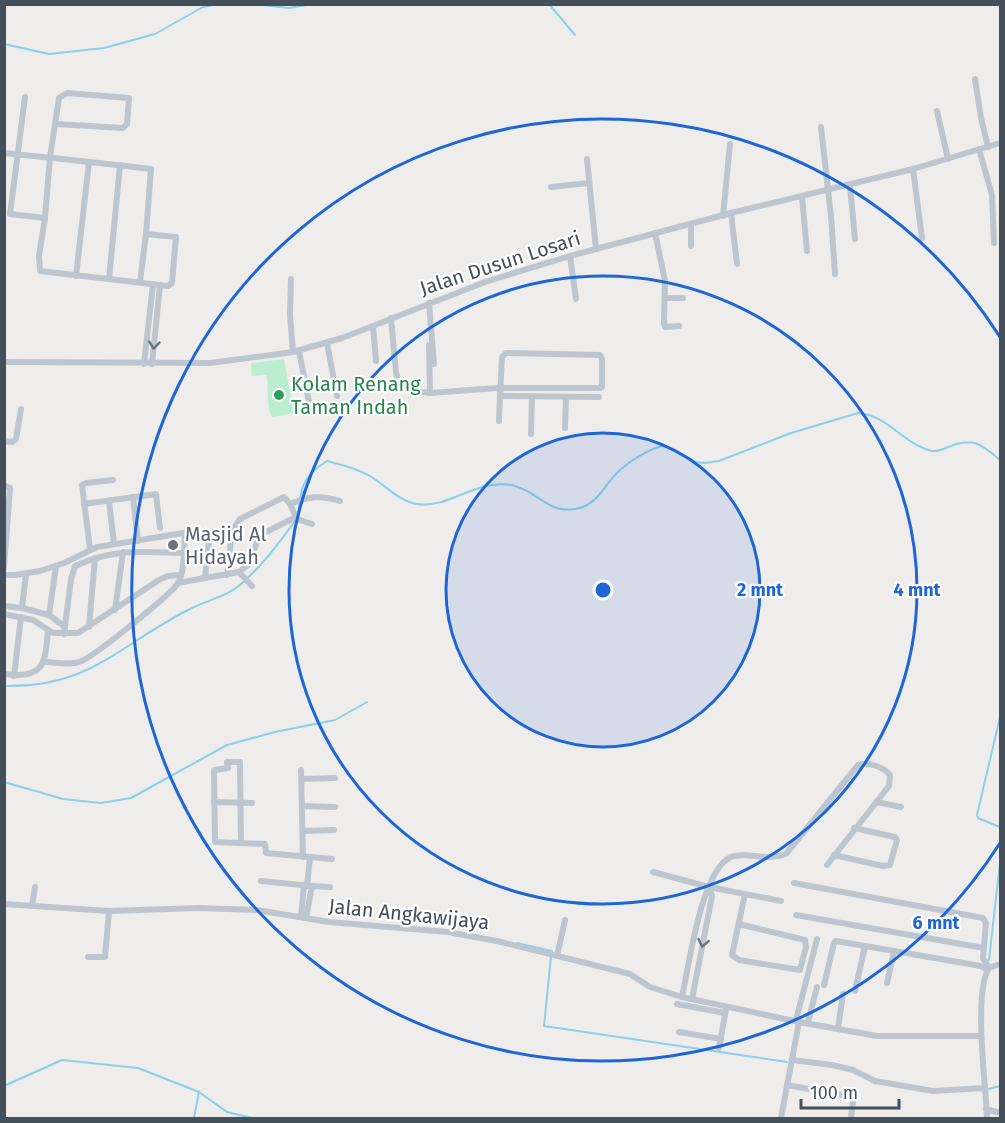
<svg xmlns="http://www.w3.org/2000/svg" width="1005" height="1123" viewBox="0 0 1005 1123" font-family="'Fira Sans',sans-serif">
  <rect width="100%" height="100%" fill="#efecec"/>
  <path fill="#bbedd0" d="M284,359L294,413L272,417C265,402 270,390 266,375L252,376L251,363Z"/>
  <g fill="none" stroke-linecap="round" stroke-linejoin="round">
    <g stroke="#89d0e8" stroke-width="2">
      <path d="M253,4L289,8L312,4"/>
      <path d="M549,4L575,35"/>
      <path d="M4,44L49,54L104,48L155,34L203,7L218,4"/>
      <path d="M298,516C300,490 302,476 327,461C342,465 356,468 370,476C385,485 399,501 417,504C451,509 478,476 515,486C540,493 552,518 583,507C599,501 605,484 618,472C627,463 652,446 665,446L695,462L705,463L719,461L791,433L858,413C888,415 905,446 933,451C939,452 945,448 951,446C975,437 982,445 1000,460"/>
      <path d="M4,686C90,688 119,645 188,610C204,601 227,597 241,584C262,566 279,543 295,521"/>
      <path d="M1000,717L977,815L978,818L1000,827"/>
      <path d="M4,782L63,799L101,803L131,798L227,745L275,732L335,720L367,702"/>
      <path d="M517,943L552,951"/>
      <path d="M551,957L544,1026L787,1062"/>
      <path d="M989,960L1000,863"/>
      <path d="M4,1086L62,1060L138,1068L199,1092L194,1118"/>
      <path d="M989,1089L1000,1086"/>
      <path d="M199,1092L227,1112L252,1118"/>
    </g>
    <g stroke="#bdc6ce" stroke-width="6">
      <path d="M975,79L981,118L988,147"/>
      <path d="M937,111L948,159"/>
      <path d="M821,127L831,216L835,274"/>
      <path d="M979,149L992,195L994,243"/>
      <path d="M4,153C53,158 102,163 151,169L146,234L176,237L172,283L168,286L40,271L39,256L45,218L10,214L25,97"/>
      <path d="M587,159L596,249"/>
      <path d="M913,169L922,238"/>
      <path d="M850,186L855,239"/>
      <path d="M551,187L589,183"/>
      <path d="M802,197L807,251"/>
      <path d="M731,213L737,264"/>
      <path d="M723,216L730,144"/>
      <path d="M45,218L50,157L59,98L67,93L129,98L127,124L123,128L56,124"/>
      <path d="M691,225V246"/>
      <path d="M655,233L665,281L664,324L665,327L679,326"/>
      <path d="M570,256L576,299"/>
      <path d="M76,276L89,162"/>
      <path d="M109,279L120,165"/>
      <path d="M291,279L290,315L293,352"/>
      <path d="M140,282L146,234"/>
      <path d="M665,298H683"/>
      <path d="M429,303L434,364"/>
      <path d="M391,318L396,372L400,389L430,393L429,345"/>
      <path d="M373,326L376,361"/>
      <path d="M327,343L337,396"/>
      <path d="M299,351L309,402"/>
      <path d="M4,362L210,363L293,352L342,338L485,282L570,256L731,213L913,169L1000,143"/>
      <path d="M144,364L153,284"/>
      <path d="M152,364L160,285"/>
      <path d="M430,393L497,388H600L602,387V359L600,355L506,353L502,357L500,396L599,397"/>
      <path d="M499,421L500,396"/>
      <path d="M565,428L566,397"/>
      <path d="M531,434L532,397"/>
      <path d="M4,441L12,442L16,439L21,409"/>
      <path d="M4,485L10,488L4,567"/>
      <path d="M133,497L138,541"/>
      <path d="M109,501L114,544"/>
      <path d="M84,504L156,494L160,528"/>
      <path d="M290,504C308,496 321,495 340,501"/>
      <path d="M294,518L312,524"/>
      <path d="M90,549L82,485L86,483L113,480"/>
      <path d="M239,572L252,586"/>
      <path d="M4,575H15L40,571L64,563L97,547L190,532L223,534L232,531L240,519L284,497L290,504L295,515L294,518L260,535L248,565L239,572L205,578L210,533"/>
      <path d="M227,575L232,531"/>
      <path d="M178,583L205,578"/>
      <path d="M4,606L22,608L49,615L56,566"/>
      <path d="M22,608L26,574"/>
      <path d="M115,610L123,552"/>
      <path d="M4,614L33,620L53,633H78L159,580L168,576L181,575"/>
      <path d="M49,615L65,627"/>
      <path d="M89,627L95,558"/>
      <path d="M64,634L71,579L75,566C114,548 142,552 184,553"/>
      <path d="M45,662C56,662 71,666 82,661C95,655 171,595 178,583C185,573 184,545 185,533"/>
      <path d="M4,674C45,680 45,663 48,630"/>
      <path d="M14,676L21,617"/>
      <path d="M301,770L303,857"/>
      <path d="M302,779L335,778"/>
      <path d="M214,802L252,803"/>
      <path d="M876,802L901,807"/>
      <path d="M302,806L335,807"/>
      <path d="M303,831L334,830"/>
      <path d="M241,843L240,762H227L228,768L214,770L215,842L265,844L266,853L310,857"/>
      <path d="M834,855L883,866L890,865L897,840L895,837L854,828"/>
      <path d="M653,872L709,887L781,901"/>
      <path d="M261,881L312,886L306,918"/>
      <path d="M794,883L983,918L986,923L983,958L989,968"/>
      <path d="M307,886L310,857L332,859"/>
      <path d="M312,886L330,887"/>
      <path d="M4,904L109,911L199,908L257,910L329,922L448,932L497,941L630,974L650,987L682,997L799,1022L877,1036H981"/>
      <path d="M32,906L35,887"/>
      <path d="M796,915L984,948"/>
      <path d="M301,917L304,885"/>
      <path d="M739,924L805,940L806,947L800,970L739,960L732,955L745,894"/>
      <path d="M557,956L565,920"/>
      <path d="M88,957H105L109,911"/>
      <path d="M887,983L894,951"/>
      <path d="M824,985L834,943L836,941L981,966L987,970"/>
      <path d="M855,991L865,946"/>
      <path d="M682,997C689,966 701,870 731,857C747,851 765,862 786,854L858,765C867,761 884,767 890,775L889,786L827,865"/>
      <path d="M692,999L712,896L709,887"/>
      <path d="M677,1004L725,1013"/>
      <path d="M796,1020L817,939"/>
      <path d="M808,1022L817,987"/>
      <path d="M838,1028L843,994"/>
      <path d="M679,1032L721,1039"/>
      <path d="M719,1048L726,1009"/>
      <path d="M792,1060L832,1065L853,1070L875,1081L933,1091L985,1088"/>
      <path d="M787,1085L852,1097L853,1100L851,1118"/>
      <path d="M986,1109L1000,1113"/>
      <path d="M781,1118L799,1022"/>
      <path d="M987,1118C986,1086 973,993 989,968L1000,964"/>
    </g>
  </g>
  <defs><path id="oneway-chevron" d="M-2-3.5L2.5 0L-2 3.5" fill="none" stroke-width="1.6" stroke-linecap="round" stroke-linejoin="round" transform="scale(1.5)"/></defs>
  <g stroke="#69737c">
    <use href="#oneway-chevron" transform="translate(154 345) rotate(96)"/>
    <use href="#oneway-chevron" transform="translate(703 943) rotate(101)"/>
  </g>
  <circle cx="603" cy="590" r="157" fill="#1e66d7" fill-opacity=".12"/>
  <g fill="none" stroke="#1e66d7" stroke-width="3">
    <circle cx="603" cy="590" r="157"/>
    <circle cx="603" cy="590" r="314"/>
    <path d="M1000 843A471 471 0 1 1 1000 337"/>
  </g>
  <circle fill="#2e9e5b" stroke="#fff" stroke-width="2" cx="279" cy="395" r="6"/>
  <circle fill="#6b7280" stroke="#fff" stroke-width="2" cx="173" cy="545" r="6"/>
  <g text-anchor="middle" stroke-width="4.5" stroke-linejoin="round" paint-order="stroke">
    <g font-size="20" fill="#454f59" stroke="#fff">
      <text transform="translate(500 263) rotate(-18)" y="7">Jalan Dusun Losari</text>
      <text transform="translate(409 914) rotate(6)" y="7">Jalan Angkawijaya</text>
    </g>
    <g font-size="20" fill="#27864d" stroke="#fff" text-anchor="start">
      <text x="291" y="391">Kolam Renang<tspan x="291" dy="23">Taman Indah</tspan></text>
    </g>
    <g font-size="20" fill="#5b616d" stroke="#fff" text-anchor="start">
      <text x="185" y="541">Masjid Al<tspan x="185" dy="23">Hidayah</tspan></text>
    </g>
  </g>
  <circle cx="603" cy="590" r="9" fill="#1e66d7" stroke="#fff" stroke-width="3"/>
  <g font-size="18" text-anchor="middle" font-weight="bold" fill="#1e66d7" stroke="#fff" stroke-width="4.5" stroke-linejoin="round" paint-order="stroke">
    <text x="760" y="596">2 mnt</text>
    <text x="917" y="596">4 mnt</text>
    <text x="936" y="929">6 mnt</text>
  </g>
  <rect width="1005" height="1123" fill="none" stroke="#454f59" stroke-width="12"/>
  <path d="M801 1099v9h98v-9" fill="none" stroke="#454f59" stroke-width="3"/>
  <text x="810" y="1099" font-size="18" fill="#454f59" stroke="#ffffff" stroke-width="4.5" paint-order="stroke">100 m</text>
</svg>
